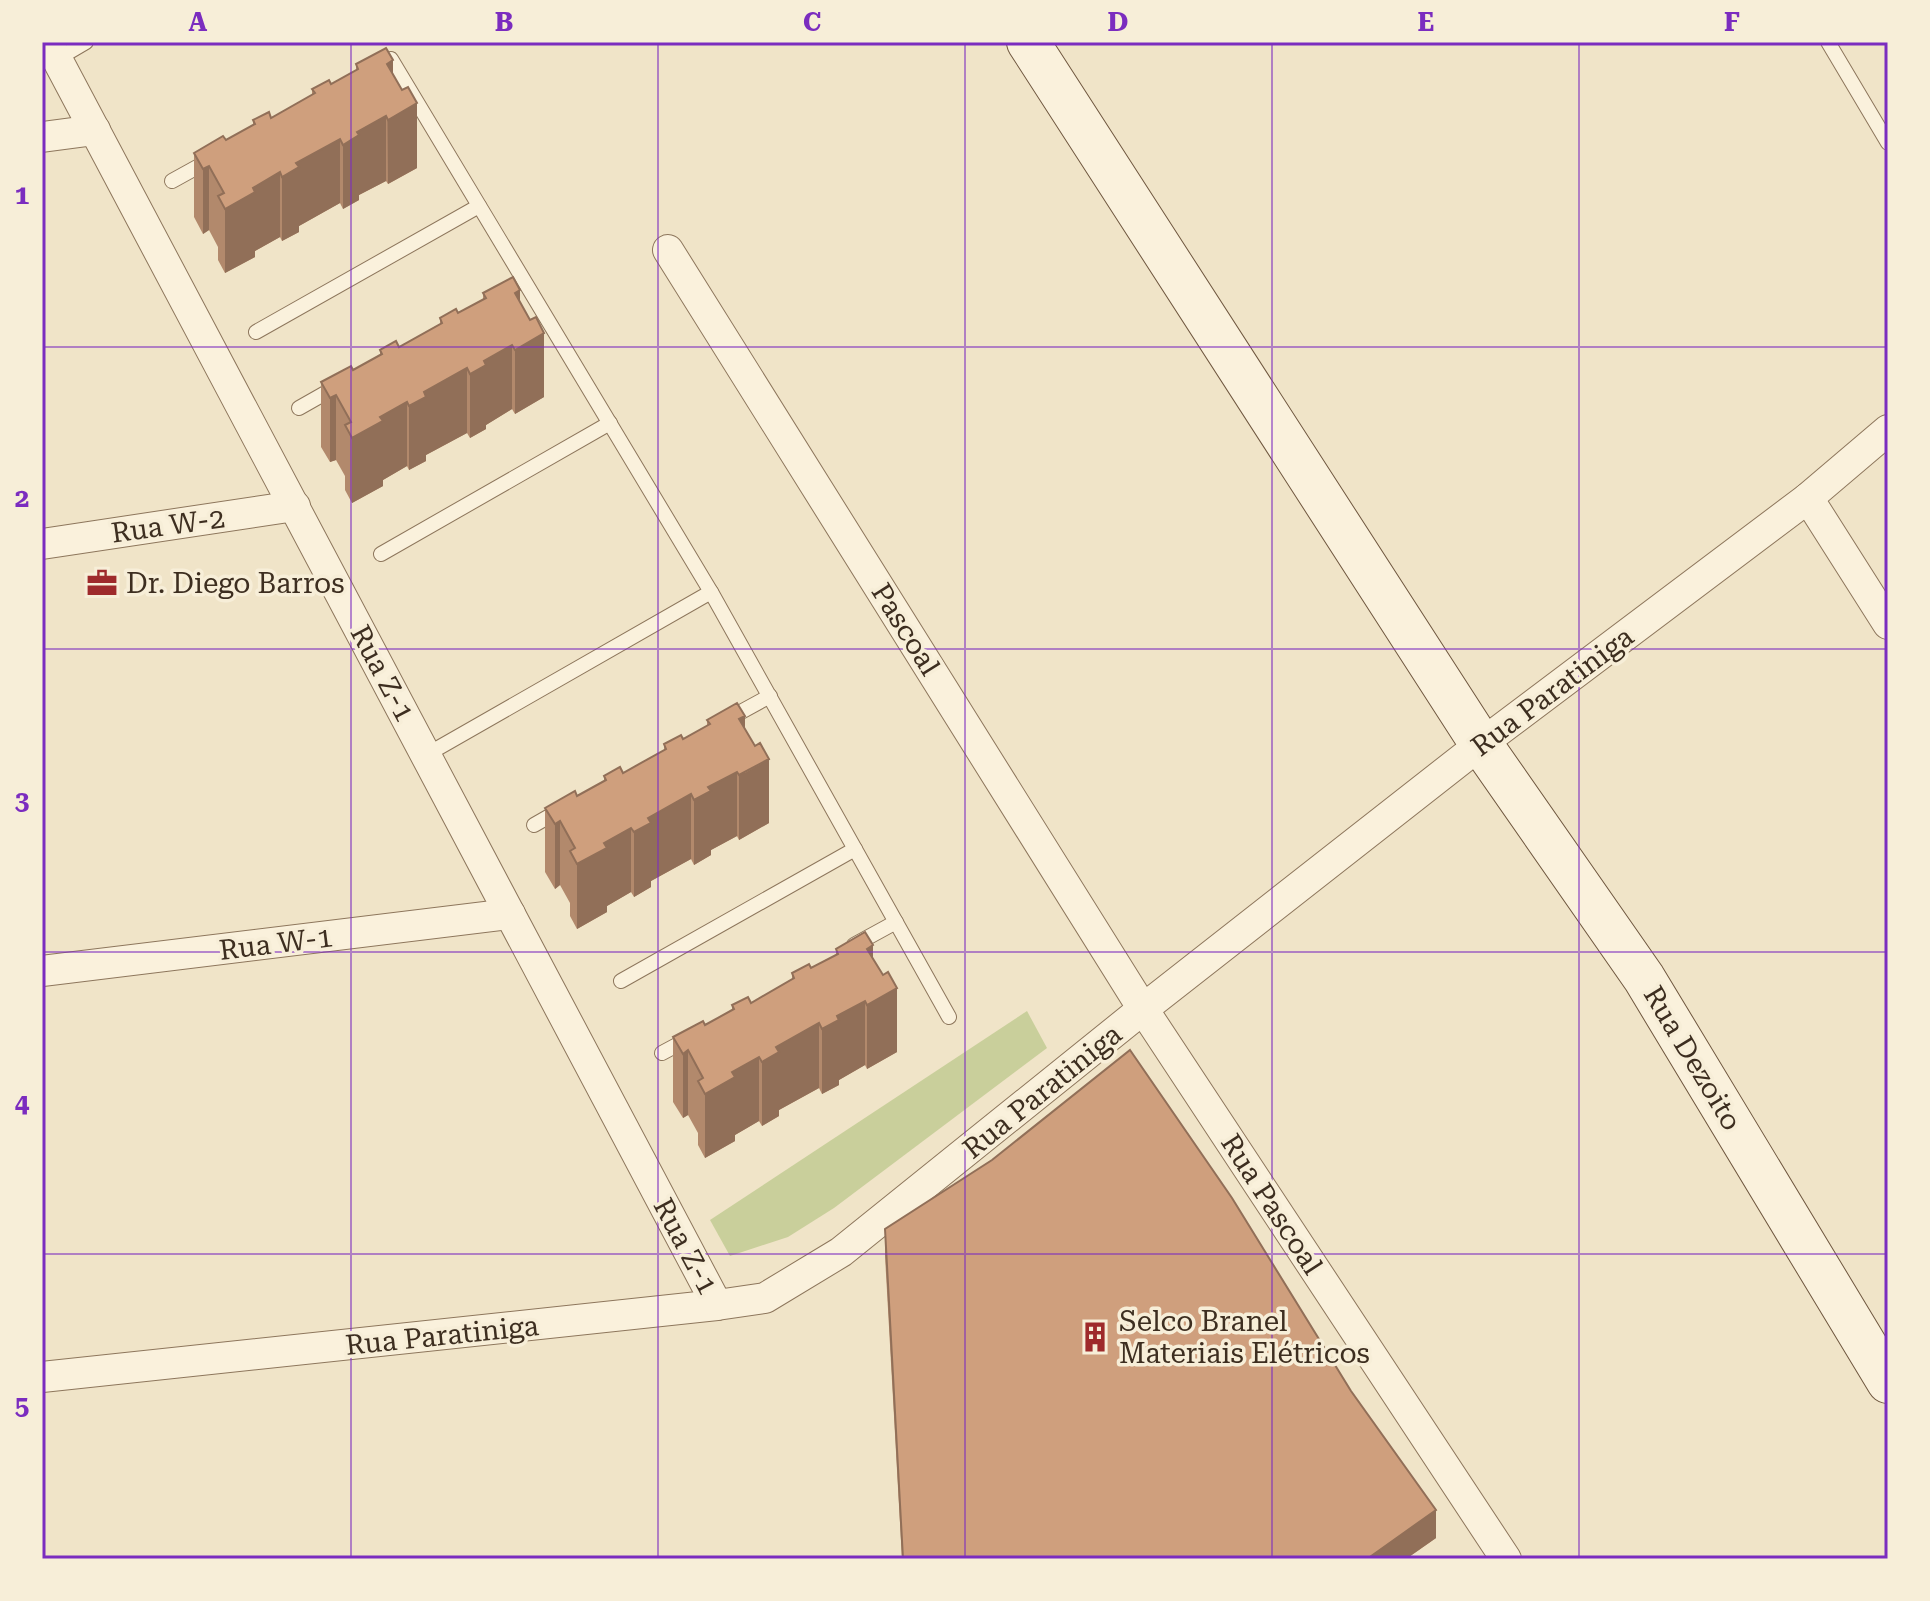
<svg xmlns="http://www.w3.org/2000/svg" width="1930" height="1601" viewBox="0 0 1930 1601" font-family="'Roboto Serif',serif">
  <rect width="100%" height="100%" fill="#f0e4c8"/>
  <path fill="#c9cf9b" d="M1027,1011L1047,1048L834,1208L788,1237L730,1256L710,1220Z"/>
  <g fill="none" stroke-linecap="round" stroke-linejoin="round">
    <g stroke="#8d765c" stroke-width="16">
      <g id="lane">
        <path d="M1828,42L1888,143"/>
        <path d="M57,59L86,42"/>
        <path d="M378,66L391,59L711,592"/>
        <path d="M172,181L210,160"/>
        <path d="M256,332L479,206"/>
        <path d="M299,408L336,387"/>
        <path d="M381,554L610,423"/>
        <path d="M728,719L770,696"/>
        <path d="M426,755L711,592L949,1017"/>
        <path d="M534,825L562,809"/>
        <path d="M854,945L896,922"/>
        <path d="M621,981L855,849"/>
        <path d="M662,1053L690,1038"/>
      </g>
    </g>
    <g stroke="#8d765c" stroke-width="32">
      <g id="street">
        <path d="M48,42L717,1305"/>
        <path d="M42,137L95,130"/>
        <path d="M668,250L1143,1009L1506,1559"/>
        <path d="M1808,498L1888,624"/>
        <path d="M42,544L295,506"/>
        <path d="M42,971L510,914"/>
        <path d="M42,1377L717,1305L765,1298L841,1252L1143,1009L1481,744L1808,498L1888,430"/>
      </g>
    </g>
    <g stroke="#6f573f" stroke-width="44">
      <path id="secondary" d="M1028,42L1481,744L1644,978L1888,1382"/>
    </g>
    <use href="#lane" stroke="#faf1dc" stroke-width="14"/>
    <use href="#street" stroke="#faf1dc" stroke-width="30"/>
    <use href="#secondary" stroke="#faf1dc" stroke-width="42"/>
  </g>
  <g fill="#b2896c">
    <path d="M356,64L393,74L417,168L388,184L386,181L359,195V200L343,209L340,203L299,226V232L282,241L280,237L255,251V257L225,273L218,260V247L209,230L203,234L194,217V153L226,140L253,125V120L271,118L312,95V89L331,84L356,70Z"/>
    <path d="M483,293L520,303L544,397L515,414L512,409L486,425V429L470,438L467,433L426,455V461L409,470L407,466L383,480V486L352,503L345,490V476L336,460L330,462L321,447V382L353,370L380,355V350L399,347L440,324V318L458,313L483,299Z"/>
    <path d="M707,720L745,729L755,746L769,823L739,840L737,836L711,850V855L694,865L691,859L651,881V887L634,897L631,892L607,906V912L577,929L570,916V903L560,885L555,889L545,872V808L577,796L604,781V776L623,773L664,750V744L683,739L707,726Z"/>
    <path d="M836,949L873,958L897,1052L867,1069L865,1065L839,1080V1085L822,1094L819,1088L779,1110V1116L762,1126L759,1121L735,1135V1141L705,1158L698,1145V1133L688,1115L683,1118L673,1102V1037L705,1025L732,1010V1005L751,1003L792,979V973L811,968L836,955Z"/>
    <path d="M885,1229L1436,1538L1406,1559H902L885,1256Z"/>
  </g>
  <g fill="#916f58">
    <path d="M393,60V117L417,103V168L388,184L387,64Z"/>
    <path d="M386,116V181L359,195V200L343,209V145L357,132Z"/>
    <path d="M340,139V203L299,226V232L282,241V177L296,163Z"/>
    <path d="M209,166V230L203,234V169Z"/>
    <path d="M280,172V237L255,251V257L225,273V209L253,188Z"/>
    <path d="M520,290V346L544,333V397L515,414V293Z"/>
    <path d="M512,345V409L486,425V429L470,438V374L484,361Z"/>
    <path d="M467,368V433L426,455V461L409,470V406L424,392Z"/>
    <path d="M336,395V460L330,462V398Z"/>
    <path d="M407,402V466L383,480V486L352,503V438L380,417Z"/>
    <path d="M745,716V773L769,759V823L739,840V719Z"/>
    <path d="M737,772V836L711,850V855L694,865V800L708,787Z"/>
    <path d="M691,794V859L651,881V887L634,897V832L648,818Z"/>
    <path d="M560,821V885L555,889V824Z"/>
    <path d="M631,828V892L607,906V912L577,929V864L604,843Z"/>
    <path d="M873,945V1002L897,988V1052L867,1069V949Z"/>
    <path d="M865,1001V1065L839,1080V1085L822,1094V1029L837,1016Z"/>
    <path d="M819,1023V1088L779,1110V1116L762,1126V1062L776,1047Z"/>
    <path d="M688,1050V1115L683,1118V1054Z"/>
    <path d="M759,1057V1121L735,1135V1141L705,1158V1094L732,1072Z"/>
    <path d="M1436,1510V1538L1406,1559H1367Z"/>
  </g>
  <g fill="#cf9f7d" stroke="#916f58" stroke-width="2">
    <path d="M386,48L393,60L387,64L402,90L408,87L417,103L388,120L386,116L357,132L359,135L343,145L340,139L296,163L299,167L282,177L280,172L253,188L255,192L225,209L218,196L224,193L209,166L203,169L194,153L223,136L226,140L255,124L253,120L269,112L271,118L315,93L312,89L329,80L331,84L358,69L356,64Z"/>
    <path d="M513,277L520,290L515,293L530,320L536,317L544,333L515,350L512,345L484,361L486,365L470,374L467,368L424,392L426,397L409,406L407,402L380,417L383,421L352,438L345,425L351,422L336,395L330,398L321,382L351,366L353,370L382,354L380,350L396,341L399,347L442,323L440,318L456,309L458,313L486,298L483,293Z"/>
    <path d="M737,703L745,716L739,719L755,746L760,743L769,759L739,775L737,772L708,787L711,791L694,800L691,794L648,818L651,823L634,832L631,828L604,843L607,848L577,864L570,851L575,848L560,821L555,824L545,808L575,791L577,796L606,780L604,776L620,767L623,773L666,749L664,744L681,735L683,739L710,724L707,720Z"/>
    <path d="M865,932L873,945L867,949L883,975L888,972L897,988L867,1005L865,1001L837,1016L839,1020L822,1029L819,1023L776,1047L779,1052L762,1062L759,1057L732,1072L735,1077L705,1094L698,1081L703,1078L688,1050L683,1054L673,1037L703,1021L705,1025L734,1009L732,1005L748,997L751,1003L794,978L792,973L809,964L811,968L838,954L836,949Z"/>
    <path d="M1130,1050L1232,1198L1351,1391L1436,1510L1367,1559H903L885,1229L992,1160Z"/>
  </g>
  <path fill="none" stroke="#7b2cbf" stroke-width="2" stroke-opacity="0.55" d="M351,42V1559M658,42V1559M965,42V1559M1272,42V1559M1579,42V1559M42,347H1888M42,649H1888M42,952H1888M42,1254H1888"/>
  <defs>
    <g id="office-bare" transform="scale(2.4)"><path d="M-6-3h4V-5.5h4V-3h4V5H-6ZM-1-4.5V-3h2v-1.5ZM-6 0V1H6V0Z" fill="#9e2a2b" stroke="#f7eed8" stroke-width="2.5" paint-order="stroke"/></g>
    <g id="building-bare" transform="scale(2.4)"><path d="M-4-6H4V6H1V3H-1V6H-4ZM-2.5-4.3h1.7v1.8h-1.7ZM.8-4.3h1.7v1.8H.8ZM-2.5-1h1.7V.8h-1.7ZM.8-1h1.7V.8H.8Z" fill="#9e2a2b" stroke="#f7eed8" stroke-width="2.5" paint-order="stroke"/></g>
  </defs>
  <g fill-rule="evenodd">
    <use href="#office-bare" x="102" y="583"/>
    <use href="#building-bare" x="1095" y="1337"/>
  </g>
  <g text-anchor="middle" stroke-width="7" stroke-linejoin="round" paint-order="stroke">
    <g font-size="28" fill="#3d2e20" stroke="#f7eed8">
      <text transform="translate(168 525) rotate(-8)" y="10">Rua W-2</text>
      <text transform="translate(906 629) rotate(58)" y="10">Pascoal</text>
      <text transform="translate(383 673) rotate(62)" y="10">Rua Z-1</text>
      <text transform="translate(1552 691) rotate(-37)" y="10">Rua Paratiniga</text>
      <text transform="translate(276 943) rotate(-7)" y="10">Rua W-1</text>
      <text transform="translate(1693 1058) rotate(59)" y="10">Rua Dezoito</text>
      <text transform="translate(1042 1091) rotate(-39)" y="10">Rua Paratiniga</text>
      <text transform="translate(1272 1204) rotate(57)" y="10">Rua Pascoal</text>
      <text transform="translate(686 1246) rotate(62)" y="10">Rua Z-1</text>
      <text transform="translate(442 1335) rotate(-6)" y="10">Rua Paratiniga</text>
    </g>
    <g font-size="28" fill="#3d2e20" stroke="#f7eed8" text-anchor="start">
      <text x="126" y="593">Dr. Diego Barros</text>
      <text x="1119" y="1331">Selco Branel<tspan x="1119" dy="32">Materiais Elétricos</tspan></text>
    </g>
  </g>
  <rect width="1930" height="1601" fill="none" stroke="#f7eed8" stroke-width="88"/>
  <rect x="44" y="44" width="1842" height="1513" fill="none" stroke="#7b2cbf" stroke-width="3"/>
  <g font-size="26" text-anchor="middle" font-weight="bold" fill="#7b2cbf">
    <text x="198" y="31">A</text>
    <text x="504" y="31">B</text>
    <text x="812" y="31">C</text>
    <text x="1118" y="31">D</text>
    <text x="1426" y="31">E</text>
    <text x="1732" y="31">F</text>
    <text x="22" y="204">1</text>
    <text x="22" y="507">2</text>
    <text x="22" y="810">3</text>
    <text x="22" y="1112">4</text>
    <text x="22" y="1415">5</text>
  </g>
</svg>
